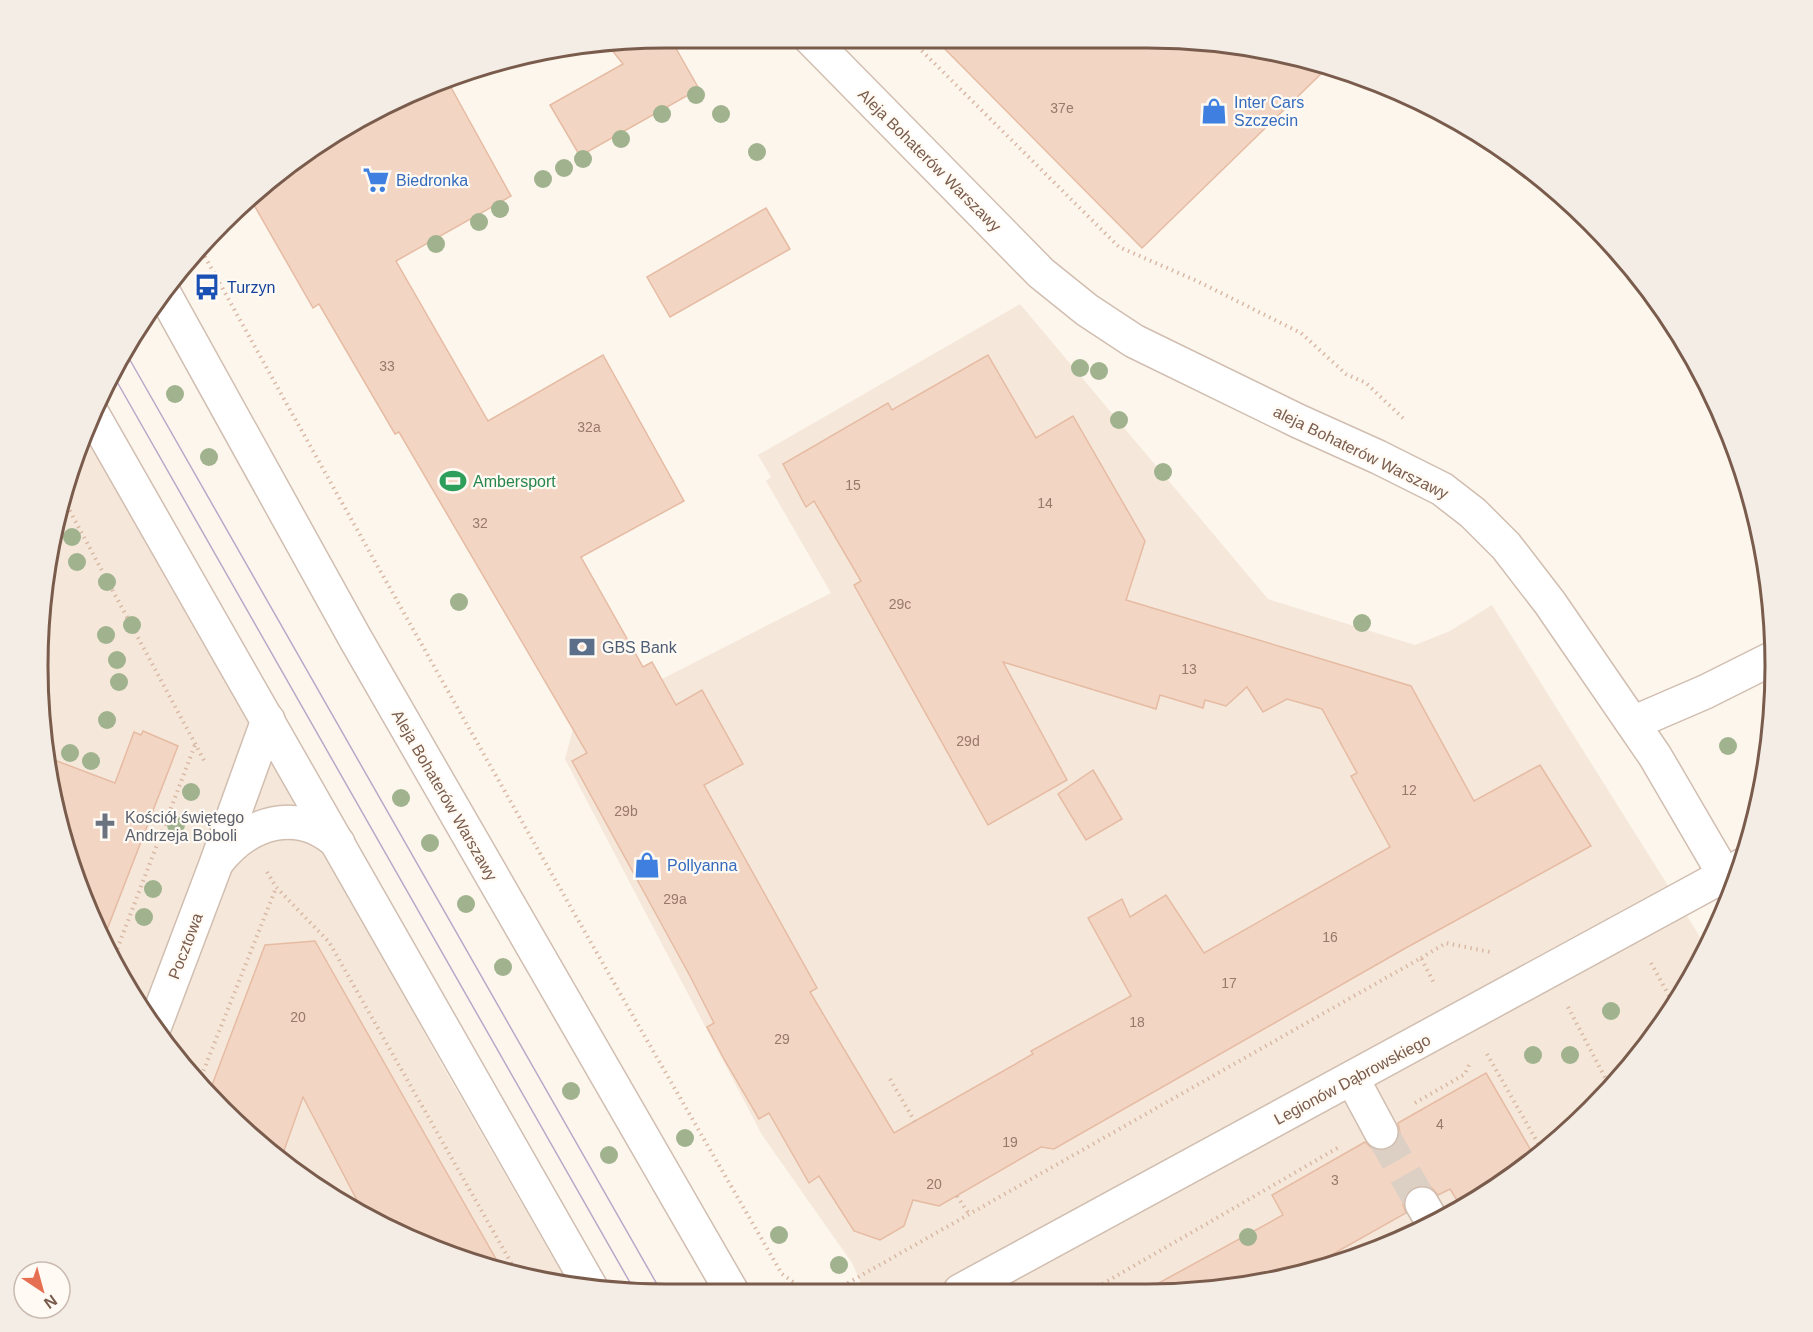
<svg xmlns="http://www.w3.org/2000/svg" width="1813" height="1332" viewBox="0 0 1813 1332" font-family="Helvetica,sans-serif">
  <rect width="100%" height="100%" fill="#fdf6ec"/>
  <g fill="#f5e8da">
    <path d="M1020,304L1268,599L1415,645L1450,631L1492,605L1702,940L1711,936L1691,981L1619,1081L1529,1165L1387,1247L1229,1289L865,1292L852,1263L762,1135L565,759L573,729L662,679L831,593L766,481L771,477L758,455Z"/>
    <path d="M86,437L249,713L442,1065L568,1284L503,1273L352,1210L252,1139L167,1048L122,980L71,868L39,707L50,544Z"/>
  </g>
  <g fill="#f3d5c3" stroke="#e6bba3" stroke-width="1.5">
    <path d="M670,38L699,89L580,156L550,105L623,64L608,45Z"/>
    <path d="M934,38L1188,39L1309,59L1329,66L1142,248Z"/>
    <path d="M448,82L511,196L396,261L488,421L603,355L684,501L581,557L643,667L652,662L676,705L702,690L743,764L704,785L817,988L810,992L894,1133L1033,1054L1031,1051L1131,996L1088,918L1122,899L1130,917L1166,895L1204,953L1390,847L1351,776L1357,773L1322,709L1287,699L1263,712L1247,687L1226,706L1205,700L1203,708L1160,695L1156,709L1003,662L1067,780L988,825L854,585L861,581L814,501L806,507L783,464L888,403L892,410L988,355L1036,438L1073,416L1145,541L1126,600L1411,686L1474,801L1540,765L1591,846L1404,949L1054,1149L1041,1147L939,1206L913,1200L904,1226L880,1240L854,1231L819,1176L809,1183L769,1113L759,1119L724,1059L707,1027L714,1023L690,976L572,761L587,753L399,432L395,434L319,304L313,308L250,198L283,168L351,122Z"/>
    <path d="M766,208L790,249L670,317L647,277Z"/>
    <path d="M143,731L178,746L103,940L71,868L49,758L115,783L134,732L141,735Z"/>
    <path d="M1093,770L1122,819L1086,840L1058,794Z"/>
    <path d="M315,941L440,1161L504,1273L360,1214V1206L303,1097L281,1159L252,1139L209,1093L265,945Z"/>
    <path d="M1486,1073L1536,1159L1529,1165L1460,1205L1450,1189L1438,1195L1431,1187L1421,1185L1413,1188L1405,1195L1403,1205L1406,1213L1308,1268L1229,1289L1146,1290L1283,1215L1272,1195L1365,1142L1372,1148L1380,1151L1390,1148L1397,1141L1400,1133L1398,1123Z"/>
  </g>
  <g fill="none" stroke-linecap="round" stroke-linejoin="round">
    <path stroke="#dcd0c4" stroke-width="33" stroke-dasharray="33 16" stroke-linecap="butt" d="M1381,1132L1422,1204"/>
    <g stroke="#d1beb0" stroke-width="36">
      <g id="minor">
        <path d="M810,38L1041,273L1087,310L1134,341L1298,421L1378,457L1442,489L1473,513L1506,546L1550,603L1655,756L1725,876"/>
        <path d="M165,295L355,638L732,1292"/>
        <path d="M93,415L591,1288"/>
        <path d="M1633,723L1705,692L1773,658"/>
        <path d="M217,862C248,822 298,806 338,843"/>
        <path d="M154,1028L216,864L268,720"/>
        <path d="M1352,1078L1381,1132"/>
        <path d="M1422,1204L1432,1221"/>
        <path d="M960,1291L1743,865"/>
      </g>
    </g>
    <g stroke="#d9b8a5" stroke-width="4" stroke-dasharray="1.5 4.5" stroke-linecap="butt">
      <path d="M909,38L1119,247L1197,281L1301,333L1346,374L1366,383L1406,421"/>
      <path d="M199,246C390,591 584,933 782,1274L807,1292"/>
      <path d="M64,500L206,764"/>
      <path d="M267,872L276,887L329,942L518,1275"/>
      <path d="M1421,958L1446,943L1490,952"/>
      <path d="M113,960L195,745"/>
      <path d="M1651,963L1674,1005"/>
      <path d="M1568,1007L1611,1089"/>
      <path d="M1487,1054L1543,1152"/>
      <path d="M890,1079L915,1122"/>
      <path d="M199,1082L276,888"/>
      <path d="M1415,1103L1465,1074L1470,1063"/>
      <path d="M957,1196L969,1214"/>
      <path d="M1092,1290L1341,1146"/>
      <path d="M832,1292L1421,958L1435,985"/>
    </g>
    <use href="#minor" stroke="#fff" stroke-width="33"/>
    <g stroke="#b9a8c9" stroke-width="1.5">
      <path d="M126,353L662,1293"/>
      <path d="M112,373L636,1293"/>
    </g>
  </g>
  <g fill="#a0b28e">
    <circle cx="696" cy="95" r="9"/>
    <circle cx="662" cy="114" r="9"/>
    <circle cx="721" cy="114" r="9"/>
    <circle cx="621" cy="139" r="9"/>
    <circle cx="757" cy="152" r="9"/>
    <circle cx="583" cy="159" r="9"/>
    <circle cx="564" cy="168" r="9"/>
    <circle cx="543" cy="179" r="9"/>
    <circle cx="500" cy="209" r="9"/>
    <circle cx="479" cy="222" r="9"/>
    <circle cx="436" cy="244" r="9"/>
    <circle cx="1080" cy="368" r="9"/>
    <circle cx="1099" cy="371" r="9"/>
    <circle cx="175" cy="394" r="9"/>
    <circle cx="1119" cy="420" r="9"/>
    <circle cx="209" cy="457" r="9"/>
    <circle cx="1163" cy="472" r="9"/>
    <circle cx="72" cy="537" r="9"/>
    <circle cx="77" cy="562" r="9"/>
    <circle cx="107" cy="582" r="9"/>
    <circle cx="459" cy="602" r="9"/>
    <circle cx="1362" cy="623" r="9"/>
    <circle cx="132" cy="625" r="9"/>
    <circle cx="106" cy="635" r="9"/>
    <circle cx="117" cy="660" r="9"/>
    <circle cx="119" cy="682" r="9"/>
    <circle cx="107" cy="720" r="9"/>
    <circle cx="1728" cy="746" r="9"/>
    <circle cx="70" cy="753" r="9"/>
    <circle cx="91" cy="761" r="9"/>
    <circle cx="191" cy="792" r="9"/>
    <circle cx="401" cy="798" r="9"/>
    <circle cx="176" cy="825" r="9"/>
    <circle cx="430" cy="843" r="9"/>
    <circle cx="153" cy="889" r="9"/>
    <circle cx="466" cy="904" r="9"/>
    <circle cx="144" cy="917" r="9"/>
    <circle cx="503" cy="967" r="9"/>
    <circle cx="1611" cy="1011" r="9"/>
    <circle cx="1533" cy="1055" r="9"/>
    <circle cx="1570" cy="1055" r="9"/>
    <circle cx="571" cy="1091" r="9"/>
    <circle cx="685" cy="1138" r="9"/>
    <circle cx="609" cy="1155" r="9"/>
    <circle cx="779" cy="1235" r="9"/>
    <circle cx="1248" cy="1237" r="9"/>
    <circle cx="839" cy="1265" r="9"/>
  </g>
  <defs>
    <g id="shop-bare" transform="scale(2.07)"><path d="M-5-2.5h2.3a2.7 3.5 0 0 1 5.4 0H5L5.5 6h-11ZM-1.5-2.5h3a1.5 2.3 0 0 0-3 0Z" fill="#3f7fe0" stroke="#fffaf3" stroke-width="2.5" paint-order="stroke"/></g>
    <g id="supermarket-bare" transform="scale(2.07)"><path d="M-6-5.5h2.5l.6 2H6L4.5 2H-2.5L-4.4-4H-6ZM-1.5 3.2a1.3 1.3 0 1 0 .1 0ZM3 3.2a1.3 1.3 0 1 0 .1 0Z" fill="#3f7fe0" stroke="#fffaf3" stroke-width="2.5" paint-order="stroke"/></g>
    <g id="bus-bare" transform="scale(2.07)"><path d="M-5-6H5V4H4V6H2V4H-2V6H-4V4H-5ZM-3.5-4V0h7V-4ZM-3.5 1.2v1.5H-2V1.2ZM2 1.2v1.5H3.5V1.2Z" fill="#1a4fb4" stroke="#fffaf3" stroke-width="2.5" paint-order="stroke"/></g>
    <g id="stadium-bare" transform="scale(2.07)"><path d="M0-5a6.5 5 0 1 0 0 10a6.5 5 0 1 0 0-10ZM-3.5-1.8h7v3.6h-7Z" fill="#2e9e5b" stroke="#fffaf3" stroke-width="2.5" paint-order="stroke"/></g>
    <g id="bank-bare" transform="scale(2.07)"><path d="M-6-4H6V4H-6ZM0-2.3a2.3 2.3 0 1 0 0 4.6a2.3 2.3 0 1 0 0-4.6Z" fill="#5c6f8a" stroke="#fffaf3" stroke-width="2.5" paint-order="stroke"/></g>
    <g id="church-bare" transform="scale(2.07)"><path d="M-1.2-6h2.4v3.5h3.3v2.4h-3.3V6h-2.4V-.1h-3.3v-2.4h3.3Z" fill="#6b7280" stroke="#fffaf3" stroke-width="2.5" paint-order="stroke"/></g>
  </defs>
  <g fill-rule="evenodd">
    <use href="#shop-bare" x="1214" y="111"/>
    <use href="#supermarket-bare" x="376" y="180"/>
    <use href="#bus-bare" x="207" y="287"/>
    <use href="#stadium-bare" x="453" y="481"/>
    <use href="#bank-bare" x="582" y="647"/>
    <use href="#church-bare" x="105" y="826"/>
    <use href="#shop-bare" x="647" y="865"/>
  </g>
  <g text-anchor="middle" stroke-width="4.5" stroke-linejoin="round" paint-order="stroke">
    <g font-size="14" fill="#987a6a">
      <text x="1062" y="113">37e</text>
      <text x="387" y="371">33</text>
      <text x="589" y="432">32a</text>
      <text x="853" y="490">15</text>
      <text x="1045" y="508">14</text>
      <text x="480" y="528">32</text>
      <text x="900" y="609">29c</text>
      <text x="1189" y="674">13</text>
      <text x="968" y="746">29d</text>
      <text x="1409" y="795">12</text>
      <text x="626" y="816">29b</text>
      <text x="675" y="904">29a</text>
      <text x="1330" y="942">16</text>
      <text x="1229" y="988">17</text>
      <text x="298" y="1022">20</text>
      <text x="1137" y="1027">18</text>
      <text x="782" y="1044">29</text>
      <text x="1440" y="1129">4</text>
      <text x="1010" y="1147">19</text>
      <text x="1335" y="1185">3</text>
      <text x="934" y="1189">20</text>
    </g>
    <g font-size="16" fill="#366cbe" stroke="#fffaf3" text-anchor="start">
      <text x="1234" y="108">Inter Cars<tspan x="1234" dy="18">Szczecin</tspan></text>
      <text x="396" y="186">Biedronka</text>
      <text x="667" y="871">Pollyanna</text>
    </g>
    <g font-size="16" fill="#7a5c4d" stroke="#fffaf3">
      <text transform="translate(930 160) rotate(45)" y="6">Aleja Bohaterów Warszawy</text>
      <text transform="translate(1361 452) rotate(26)" y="6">aleja Bohaterów Warszawy</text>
      <text transform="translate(445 795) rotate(60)" y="6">Aleja Bohaterów Warszawy</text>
      <text transform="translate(185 946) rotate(-69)" y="6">Pocztowa</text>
      <text transform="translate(1352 1079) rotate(-28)" y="6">Legionów Dąbrowskiego</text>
    </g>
    <g font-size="16" fill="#164399" stroke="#fffaf3" text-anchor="start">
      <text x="227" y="293">Turzyn</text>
    </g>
    <g font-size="16" fill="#27864d" stroke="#fffaf3" text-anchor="start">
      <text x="473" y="487">Ambersport</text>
    </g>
    <g font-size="16" fill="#4e5e75" stroke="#fffaf3" text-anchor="start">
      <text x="602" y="653">GBS Bank</text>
    </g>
    <g font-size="16" fill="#5b616d" stroke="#fffaf3" text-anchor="start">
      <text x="125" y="823">Kościół świętego<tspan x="125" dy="18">Andrzeja Boboli</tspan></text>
    </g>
  </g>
  <path d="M0 0H1813V1332H0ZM666 48H1147A618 618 0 0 1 1765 666V666A618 618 0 0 1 1147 1284H666A618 618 0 0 1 48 666V666A618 618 0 0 1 666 48Z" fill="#f4ede6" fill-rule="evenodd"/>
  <path fill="none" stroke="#7a5c4d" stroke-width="3" d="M666 48H1147A618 618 0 0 1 1765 666V666A618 618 0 0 1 1147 1284H666A618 618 0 0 1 48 666V666A618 618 0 0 1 666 48Z"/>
  <g transform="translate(42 1290) rotate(144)"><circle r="28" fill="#fffaf3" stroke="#cabbb1" stroke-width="1.5"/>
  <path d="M0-4.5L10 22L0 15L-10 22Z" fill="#e76f51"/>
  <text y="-9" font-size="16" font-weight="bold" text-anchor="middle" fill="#7a5c4d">N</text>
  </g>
</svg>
